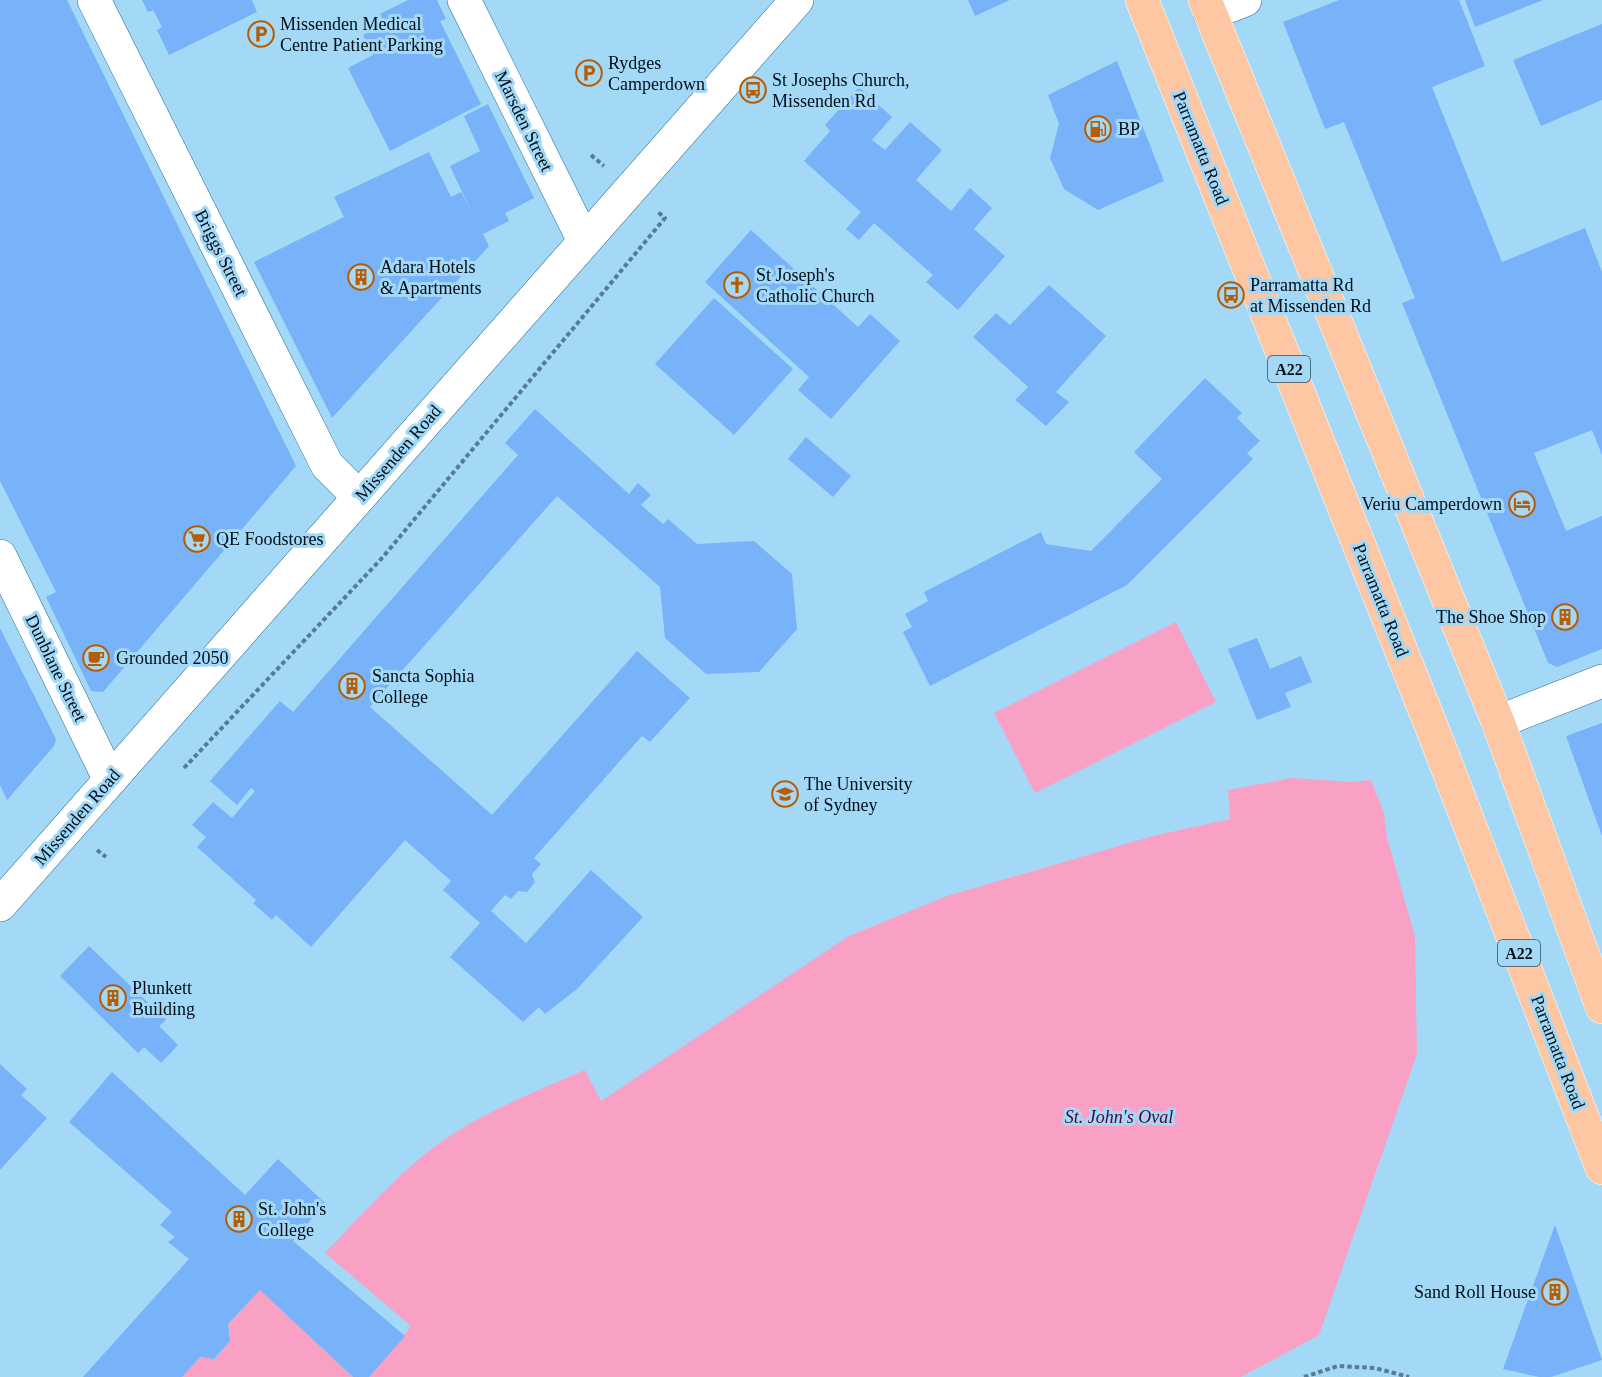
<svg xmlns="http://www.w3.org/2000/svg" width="1602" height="1377" viewBox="0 0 1602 1377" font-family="Georgia,serif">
  <rect width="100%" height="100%" fill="#a3d9f7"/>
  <g fill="#f8a1c5">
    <path d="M1176,622L1216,702L1035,793L994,713Z"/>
    <path d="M1292,778L1352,782L1371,780L1384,813L1387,837L1415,937L1417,1054L1319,1335L1241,1377H369L411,1326L325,1253C359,1218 392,1180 430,1150C477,1114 533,1093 585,1070L601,1101L849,936L947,896L1153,836L1230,819L1228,790Z"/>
    <path d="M260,1290L353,1377H182L200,1357L215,1359L230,1341L228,1324Z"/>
  </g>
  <g fill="#78b2f8">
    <path d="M0,0H67L296,466L103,692L91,691L46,597L56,592L0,481Z"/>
    <path d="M142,0H252L257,12L169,55L157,30L162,27L153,10L148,12Z"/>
    <path d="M408,0H437L446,19L440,21L481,104L390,151L348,68L373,55L363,35L385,24L380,14Z"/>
    <path d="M968,0H1010L975,16Z"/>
    <path d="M1339,0H1459L1485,66L1432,87L1502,262L1585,228L1602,272V455L1592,430L1534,453L1566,531L1602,516V649L1557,667L1548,663L1402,303L1415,298L1344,122L1325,129L1283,22Z"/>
    <path d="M1465,0H1543L1475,27Z"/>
    <path d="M1602,24V100L1541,126L1513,60Z"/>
    <path d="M1117,61L1164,181L1098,210L1064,189L1050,158L1059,124L1048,95Z"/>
    <path d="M859,87L892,117L872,140L885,150L910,122L942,150L916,180L951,211L970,188L992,208L974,229L1005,256L958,310L926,282L933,275L874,223L859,240L846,229L861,212L804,161L830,131L825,125Z"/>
    <path d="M488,104L534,198L505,213L509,221L483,234L489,246L332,418L254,262L344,217L334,197L429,152L451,197L461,192L471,211L450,166L480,151L464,116Z"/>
    <path d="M751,230L858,327L870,314L900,341L831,419L798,390L809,377L705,282Z"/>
    <path d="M1049,285L1106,336L1056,392L1069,402L1046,426L1015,400L1028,387L973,337L996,313L1010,325Z"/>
    <path d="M714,298L793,369L734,435L655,364Z"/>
    <path d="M1205,378L1242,413L1237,418L1260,441L1247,453L1253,459L1127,585L930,686L903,632L912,627L905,614L928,601L924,592L1041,532L1046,544L1091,551L1162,479L1134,452Z"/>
    <path d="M535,409L629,494L638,483L651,495L641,505L663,524L668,519L697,544L754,541L792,574L797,629L759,672L706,674L665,638L660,587L557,496L370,707L492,815L637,651L690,698L650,742L642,736L534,858L541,864L532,874L535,882L527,892L518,891L511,899L505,895L491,911L526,943L591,870L643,917L577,989L545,1014L539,1007L523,1022L450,957L480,923L443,890L451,881L405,840L311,947L276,915L272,920L253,903L256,900L197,847L206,837L192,825L213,802L232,818L255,791L251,788L237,805L210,781L280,701L293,712L518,455L505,443Z"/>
    <path d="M806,437L851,476L833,497L788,459Z"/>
    <path d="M0,628L56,739L54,746L7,800L0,785Z"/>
    <path d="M1257,638L1270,669L1301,656L1312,682L1285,693L1291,707L1257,720L1228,649Z"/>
    <path d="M1602,723V836L1566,736Z"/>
    <path d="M89,946L166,1020L159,1026L178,1045L161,1063L144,1047L138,1053L60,976Z"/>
    <path d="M0,1064L27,1089L21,1095L47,1118L0,1170Z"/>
    <path d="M112,1072L245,1195L278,1159L325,1203L293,1241L405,1336L369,1377H353L260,1290L228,1324L230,1341L214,1359L200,1357L182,1377H83L189,1259L168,1242L175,1237L160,1225L172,1212L69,1122Z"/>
    <path d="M1555,1225L1602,1360L1551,1377H1539L1503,1369Z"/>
  </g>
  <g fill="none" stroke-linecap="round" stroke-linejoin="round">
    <g stroke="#23698b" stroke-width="34">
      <g id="minor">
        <path d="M94,0L327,465L359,497"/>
        <path d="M464,0L584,241"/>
        <path d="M1210,14L1245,0"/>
        <path d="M0,556L110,780"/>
        <path d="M1498,722L1602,681"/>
      </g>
    </g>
    <g stroke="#23698b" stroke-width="34">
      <path id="tertiary" d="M0,905L797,0"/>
    </g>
    <g stroke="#fff" stroke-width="34">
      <g id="trunk">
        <path d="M1142,0L1436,738L1602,1168"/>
        <path d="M1205,0L1498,722L1602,1007"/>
      </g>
    </g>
    <g stroke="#577b90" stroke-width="4" stroke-dasharray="4.5 3" stroke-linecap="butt">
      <path d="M591,155L604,166"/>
      <path d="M184,768L383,557L665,218L658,212"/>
      <path d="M97,850L106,857"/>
      <path d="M1304,1377L1338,1366L1375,1368L1409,1377"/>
    </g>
    <use href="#minor" stroke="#fff" stroke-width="33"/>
    <use href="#tertiary" stroke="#fff" stroke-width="33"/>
    <use href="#trunk" stroke="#fec7a4" stroke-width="33"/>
  </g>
  <defs>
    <g id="parking-ring" transform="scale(1.35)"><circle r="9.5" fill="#a3d9f7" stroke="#b75c01" stroke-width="1.5"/><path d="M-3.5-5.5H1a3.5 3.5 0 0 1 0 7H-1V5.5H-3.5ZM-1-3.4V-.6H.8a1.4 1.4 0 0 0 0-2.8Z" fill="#b75c01"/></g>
    <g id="bus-ring" transform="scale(1.35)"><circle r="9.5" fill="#a3d9f7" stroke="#b75c01" stroke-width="1.5"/><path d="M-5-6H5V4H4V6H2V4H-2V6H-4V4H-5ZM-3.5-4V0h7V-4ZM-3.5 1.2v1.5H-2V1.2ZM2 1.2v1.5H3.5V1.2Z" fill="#b75c01"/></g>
    <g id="fuel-ring" transform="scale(1.35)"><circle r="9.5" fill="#a3d9f7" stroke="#b75c01" stroke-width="1.5"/><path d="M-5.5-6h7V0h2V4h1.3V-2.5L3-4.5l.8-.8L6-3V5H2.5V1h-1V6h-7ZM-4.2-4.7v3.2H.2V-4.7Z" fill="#b75c01"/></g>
    <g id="building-ring" transform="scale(1.35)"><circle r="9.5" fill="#a3d9f7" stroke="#b75c01" stroke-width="1.5"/><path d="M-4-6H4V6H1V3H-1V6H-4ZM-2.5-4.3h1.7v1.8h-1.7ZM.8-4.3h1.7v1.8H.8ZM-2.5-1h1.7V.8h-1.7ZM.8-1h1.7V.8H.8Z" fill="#b75c01"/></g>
    <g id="church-ring" transform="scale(1.35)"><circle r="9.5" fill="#a3d9f7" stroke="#b75c01" stroke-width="1.5"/><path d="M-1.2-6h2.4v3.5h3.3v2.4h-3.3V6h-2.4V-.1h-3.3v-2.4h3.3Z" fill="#b75c01"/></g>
    <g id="hotel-ring" transform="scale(1.35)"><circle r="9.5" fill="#a3d9f7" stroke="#b75c01" stroke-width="1.5"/><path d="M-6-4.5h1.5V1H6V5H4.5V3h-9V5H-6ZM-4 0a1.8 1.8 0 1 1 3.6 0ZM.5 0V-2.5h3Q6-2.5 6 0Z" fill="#b75c01"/></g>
    <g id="supermarket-ring" transform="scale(1.35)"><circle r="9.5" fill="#a3d9f7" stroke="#b75c01" stroke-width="1.5"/><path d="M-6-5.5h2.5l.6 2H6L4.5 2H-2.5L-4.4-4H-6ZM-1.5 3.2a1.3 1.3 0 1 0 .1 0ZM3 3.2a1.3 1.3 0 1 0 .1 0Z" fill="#b75c01"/></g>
    <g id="cafe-ring" transform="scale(1.35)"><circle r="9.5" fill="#a3d9f7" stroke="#b75c01" stroke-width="1.5"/><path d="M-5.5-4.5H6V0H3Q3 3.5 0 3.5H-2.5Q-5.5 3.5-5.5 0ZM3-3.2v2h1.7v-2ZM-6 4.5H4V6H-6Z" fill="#b75c01"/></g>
    <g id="university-ring" transform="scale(1.35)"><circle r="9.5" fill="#a3d9f7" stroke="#b75c01" stroke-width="1.5"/><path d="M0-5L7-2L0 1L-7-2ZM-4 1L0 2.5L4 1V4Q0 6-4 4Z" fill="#b75c01"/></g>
  </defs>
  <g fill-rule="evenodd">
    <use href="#parking-ring" x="261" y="34"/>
    <use href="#parking-ring" x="589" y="73"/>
    <use href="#bus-ring" x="753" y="90"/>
    <use href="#fuel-ring" x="1098" y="129"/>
    <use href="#building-ring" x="361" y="277"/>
    <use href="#church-ring" x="737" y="285"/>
    <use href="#bus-ring" x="1231" y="295"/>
    <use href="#hotel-ring" x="1522" y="504"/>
    <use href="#supermarket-ring" x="197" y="539"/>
    <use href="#building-ring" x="1565" y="617"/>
    <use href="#cafe-ring" x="96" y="658"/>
    <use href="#building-ring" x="352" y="686"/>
    <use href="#university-ring" x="785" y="794"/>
    <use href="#building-ring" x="113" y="998"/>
    <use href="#building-ring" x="239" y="1219"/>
    <use href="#building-ring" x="1555" y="1292"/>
  </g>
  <g text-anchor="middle" stroke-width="6" stroke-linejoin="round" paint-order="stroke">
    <g fill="#a3d9f7" stroke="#314b5b" stroke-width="1.5">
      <rect x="1268" y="356" width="42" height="26" rx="4.5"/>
      <rect x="1498" y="940" width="42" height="26" rx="4.5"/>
    </g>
    <g font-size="16" font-weight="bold" fill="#000e18">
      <text x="1289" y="375">A22</text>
      <text x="1519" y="959">A22</text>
    </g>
    <g font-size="18" fill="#000e18" stroke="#a3d9f7" text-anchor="start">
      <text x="280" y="30">Missenden Medical<tspan x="280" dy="21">Centre Patient Parking</tspan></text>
      <text x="608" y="69">Rydges<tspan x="608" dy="21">Camperdown</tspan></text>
      <text x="772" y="86">St Josephs Church,<tspan x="772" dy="21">Missenden Rd</tspan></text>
      <text x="1118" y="135">BP</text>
      <text x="380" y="273">Adara Hotels<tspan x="380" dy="21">&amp; Apartments</tspan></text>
      <text x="756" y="281">St Joseph's<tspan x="756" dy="21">Catholic Church</tspan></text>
      <text x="1250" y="291">Parramatta Rd<tspan x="1250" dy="21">at Missenden Rd</tspan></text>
      <text x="1502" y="510" text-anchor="end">Veriu Camperdown</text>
      <text x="216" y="545">QE Foodstores</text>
      <text x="1546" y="623" text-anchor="end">The Shoe Shop</text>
      <text x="116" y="664">Grounded 2050</text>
      <text x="372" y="682">Sancta Sophia<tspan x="372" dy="21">College</tspan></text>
      <text x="804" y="790">The University<tspan x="804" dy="21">of Sydney</tspan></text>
      <text x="132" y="994">Plunkett<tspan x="132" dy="21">Building</tspan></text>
      <text x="258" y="1215">St. John's<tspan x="258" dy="21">College</tspan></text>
      <text x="1536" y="1298" text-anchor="end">Sand Roll House</text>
    </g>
    <g font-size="18" fill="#000e18" stroke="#a3d9f7">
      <text transform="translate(524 121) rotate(64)" y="6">Marsden Street</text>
      <text transform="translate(1201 148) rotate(68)" y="6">Parramatta Road</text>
      <text transform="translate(221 253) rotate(63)" y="6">Briggs Street</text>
      <text transform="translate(398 453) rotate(-49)" y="6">Missenden Road</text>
      <text transform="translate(1381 600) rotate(68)" y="6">Parramatta Road</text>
      <text transform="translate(56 668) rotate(64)" y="6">Dunblane Street</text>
      <text transform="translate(77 817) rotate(-49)" y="6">Missenden Road</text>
      <text transform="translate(1558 1052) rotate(69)" y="6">Parramatta Road</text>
    </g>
    <g font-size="18" font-style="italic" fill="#540231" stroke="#a3d9f7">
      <text x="1119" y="1123">St. John's Oval</text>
    </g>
  </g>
</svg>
